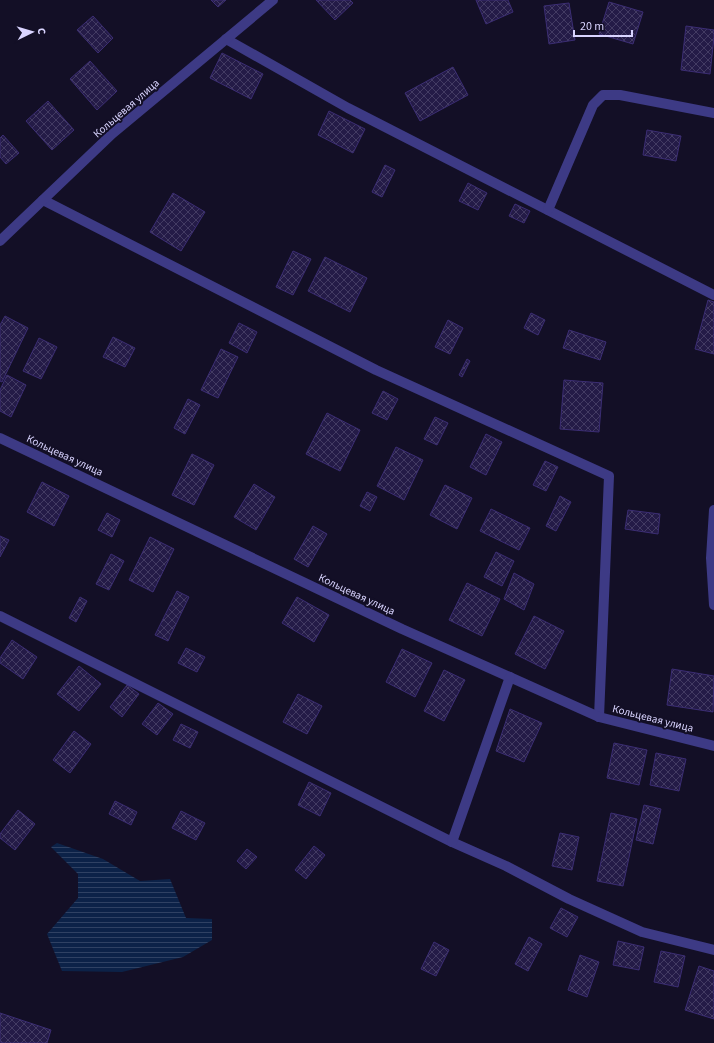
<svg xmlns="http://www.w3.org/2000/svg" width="714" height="1043" viewBox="0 0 714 1043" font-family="'Source Sans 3',sans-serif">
  <defs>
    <pattern id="water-rules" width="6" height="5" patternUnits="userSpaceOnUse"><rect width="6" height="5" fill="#0c2248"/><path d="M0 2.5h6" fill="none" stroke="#2f4163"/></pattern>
    <pattern id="building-cross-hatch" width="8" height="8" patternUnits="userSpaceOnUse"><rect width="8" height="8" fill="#241b47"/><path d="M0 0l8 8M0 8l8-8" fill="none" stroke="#433b63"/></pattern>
  </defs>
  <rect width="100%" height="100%" fill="#130f26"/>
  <path fill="url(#water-rules)" d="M57,843L103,859L140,881L170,879L186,918L212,919V940L183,957L122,972L62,971L47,934L78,898V874L51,847Z"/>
  <g fill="url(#building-cross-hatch)" stroke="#3b2d73">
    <path d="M211,0H226L218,7Z"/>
    <path d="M316,0H350L353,3L335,20Z"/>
    <path d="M476,0H508L513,12L486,24Z"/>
    <path d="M609,2L643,12L633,44L599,34Z"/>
    <path d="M569,3L575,40L549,44L544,6Z"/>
    <path d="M93,16L113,38L98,53L77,30Z"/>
    <path d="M686,26L714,30V37L710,74L681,70Z"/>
    <path d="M222,53L263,74L251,99L210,78Z"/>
    <path d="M90,61L117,91L97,110L70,79Z"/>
    <path d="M453,67L468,95L420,121L405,93Z"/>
    <path d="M48,101L74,130L52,150L26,121Z"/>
    <path d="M329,111L365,129L353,153L318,135Z"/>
    <path d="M647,130L681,136L676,161L643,155Z"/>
    <path d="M3,135L19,153L6,164L0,157V138Z"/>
    <path d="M385,165L395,170L382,197L372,192Z"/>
    <path d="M468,183L487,193L478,210L459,201Z"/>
    <path d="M173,193L205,212L181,251L150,232Z"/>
    <path d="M515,204L530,211L524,223L509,216Z"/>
    <path d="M293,251L311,259L293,295L276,287Z"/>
    <path d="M325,257L367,278L350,312L308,291Z"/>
    <path d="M708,300L714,302V354L695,349Z"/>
    <path d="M531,313L545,320L538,335L524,328Z"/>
    <path d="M5,316L28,328L2,382L0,381V325Z"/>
    <path d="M448,320L463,328L450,354L435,347Z"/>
    <path d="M239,323L257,332L247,353L229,343Z"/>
    <path d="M569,330L606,342L600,360L563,348Z"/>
    <path d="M113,337L135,348L125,367L103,357Z"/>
    <path d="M39,338L57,347L41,379L23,371Z"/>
    <path d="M221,349L238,357L218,398L201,390Z"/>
    <path d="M467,359L470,361L462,377L459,375Z"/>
    <path d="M7,375L26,385L11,417L0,411V390Z"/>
    <path d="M564,380L603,383L599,432L560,429Z"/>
    <path d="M383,391L398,399L387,420L372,413Z"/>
    <path d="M188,399L200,405L185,434L174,428Z"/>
    <path d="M327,413L360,430L340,471L306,454Z"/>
    <path d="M435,417L448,423L437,445L424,439Z"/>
    <path d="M486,434L502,442L486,475L470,467Z"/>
    <path d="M396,447L423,460L404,500L377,486Z"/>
    <path d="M192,454L214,465L194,505L172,495Z"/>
    <path d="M545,461L558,467L546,491L533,485Z"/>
    <path d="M42,482L69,496L54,526L27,512Z"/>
    <path d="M254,484L275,497L256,530L234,517Z"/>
    <path d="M445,485L472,498L457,529L430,515Z"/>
    <path d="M367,492L377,497L370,511L360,506Z"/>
    <path d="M560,496L571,502L556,531L546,526Z"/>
    <path d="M491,509L530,528L519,550L480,531Z"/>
    <path d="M628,510L660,514L658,534L625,529Z"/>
    <path d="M107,513L120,520L112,537L98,530Z"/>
    <path d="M313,526L327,534L308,567L294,559Z"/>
    <path d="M0,536L9,540L0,557Z"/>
    <path d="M150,537L174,549L153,592L129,580Z"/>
    <path d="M496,552L514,561L502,586L484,577Z"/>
    <path d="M111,554L124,561L109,590L96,584Z"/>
    <path d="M514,573L534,584L524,610L504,599Z"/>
    <path d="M467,583L500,599L482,636L449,620Z"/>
    <path d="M177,591L189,597L168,641L155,635Z"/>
    <path d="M80,597L87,601L76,622L69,618Z"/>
    <path d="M297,597L329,615L314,642L282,623Z"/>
    <path d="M534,616L564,631L545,669L515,654Z"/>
    <path d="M12,640L37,657L23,679L0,663V658Z"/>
    <path d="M186,648L205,657L197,672L178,663Z"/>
    <path d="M402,649L432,663L415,697L386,682Z"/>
    <path d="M79,666L101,684L79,711L57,694Z"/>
    <path d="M672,669L714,676L713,712L667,705Z"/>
    <path d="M444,670L465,680L444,721L424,711Z"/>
    <path d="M127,685L139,694L122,717L110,707Z"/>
    <path d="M298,694L322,706L307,734L283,722Z"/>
    <path d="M158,703L173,714L157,735L142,724Z"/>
    <path d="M510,709L542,723L524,762L496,751Z"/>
    <path d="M181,724L198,732L190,748L173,740Z"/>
    <path d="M74,731L91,744L70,773L53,760Z"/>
    <path d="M614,743L647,750L639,785L607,778Z"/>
    <path d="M656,753L686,759L679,791L650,785Z"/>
    <path d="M309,782L331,793L320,816L298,805Z"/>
    <path d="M115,801L137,812L131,825L109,814Z"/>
    <path d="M644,805L661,809L653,844L636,840Z"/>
    <path d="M18,810L35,824L15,850L0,838V834Z"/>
    <path d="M181,811L205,823L196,840L172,828Z"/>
    <path d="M611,813L637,819L623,886L597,881Z"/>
    <path d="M560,833L579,837L572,870L552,866Z"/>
    <path d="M314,846L325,855L306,879L295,870Z"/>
    <path d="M247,849L257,857L246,869L237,861Z"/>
    <path d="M561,908L578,917L567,937L550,928Z"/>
    <path d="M529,937L542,944L528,971L515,964Z"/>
    <path d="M618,941L644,947L639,970L613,965Z"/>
    <path d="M434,942L449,950L436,976L421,969Z"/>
    <path d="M661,951L685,956L678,987L654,982Z"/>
    <path d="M580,955L599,962L587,997L568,990Z"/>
    <path d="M699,966L714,971V1019L685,1010Z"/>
    <path d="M0,1013L51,1030L47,1043H4L0,1042Z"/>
  </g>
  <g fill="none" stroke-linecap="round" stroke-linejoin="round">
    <g stroke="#3d3a85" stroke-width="10">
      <path d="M226,39L348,108L714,295"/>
      <path d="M43,200L376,370L609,476L599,717"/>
      <path d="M548,210L593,105L603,95H620L714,113"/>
      <path d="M0,241L112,134L273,0"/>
      <path d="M0,438L402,629L599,717L714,746"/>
      <path d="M714,510L711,558L714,605"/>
      <path d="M0,616L452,842L506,866L569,899L642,932L714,950"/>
      <path d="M452,842L510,677"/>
    </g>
  </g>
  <g text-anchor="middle" stroke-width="4" stroke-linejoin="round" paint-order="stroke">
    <g font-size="11" fill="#d9d4ff" stroke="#130f26">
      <text transform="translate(126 108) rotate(-41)" y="4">Кольцевая улица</text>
      <text transform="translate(65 455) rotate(25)" y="4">Кольцевая улица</text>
      <text transform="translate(357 594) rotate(25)" y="4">Кольцевая улица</text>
      <text transform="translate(653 718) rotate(14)" y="4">Кольцевая улица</text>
    </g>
  </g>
  <g transform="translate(32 32) rotate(85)" stroke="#130f26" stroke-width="3" paint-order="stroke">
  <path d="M0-3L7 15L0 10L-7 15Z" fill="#d9d4ff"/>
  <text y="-6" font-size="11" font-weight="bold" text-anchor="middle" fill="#d9d4ff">С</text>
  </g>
  <path d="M574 30v6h58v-6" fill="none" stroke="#d9d4ff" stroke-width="2"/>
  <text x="580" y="30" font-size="12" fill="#d9d4ff" stroke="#130f26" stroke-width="3" paint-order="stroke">20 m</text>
</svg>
